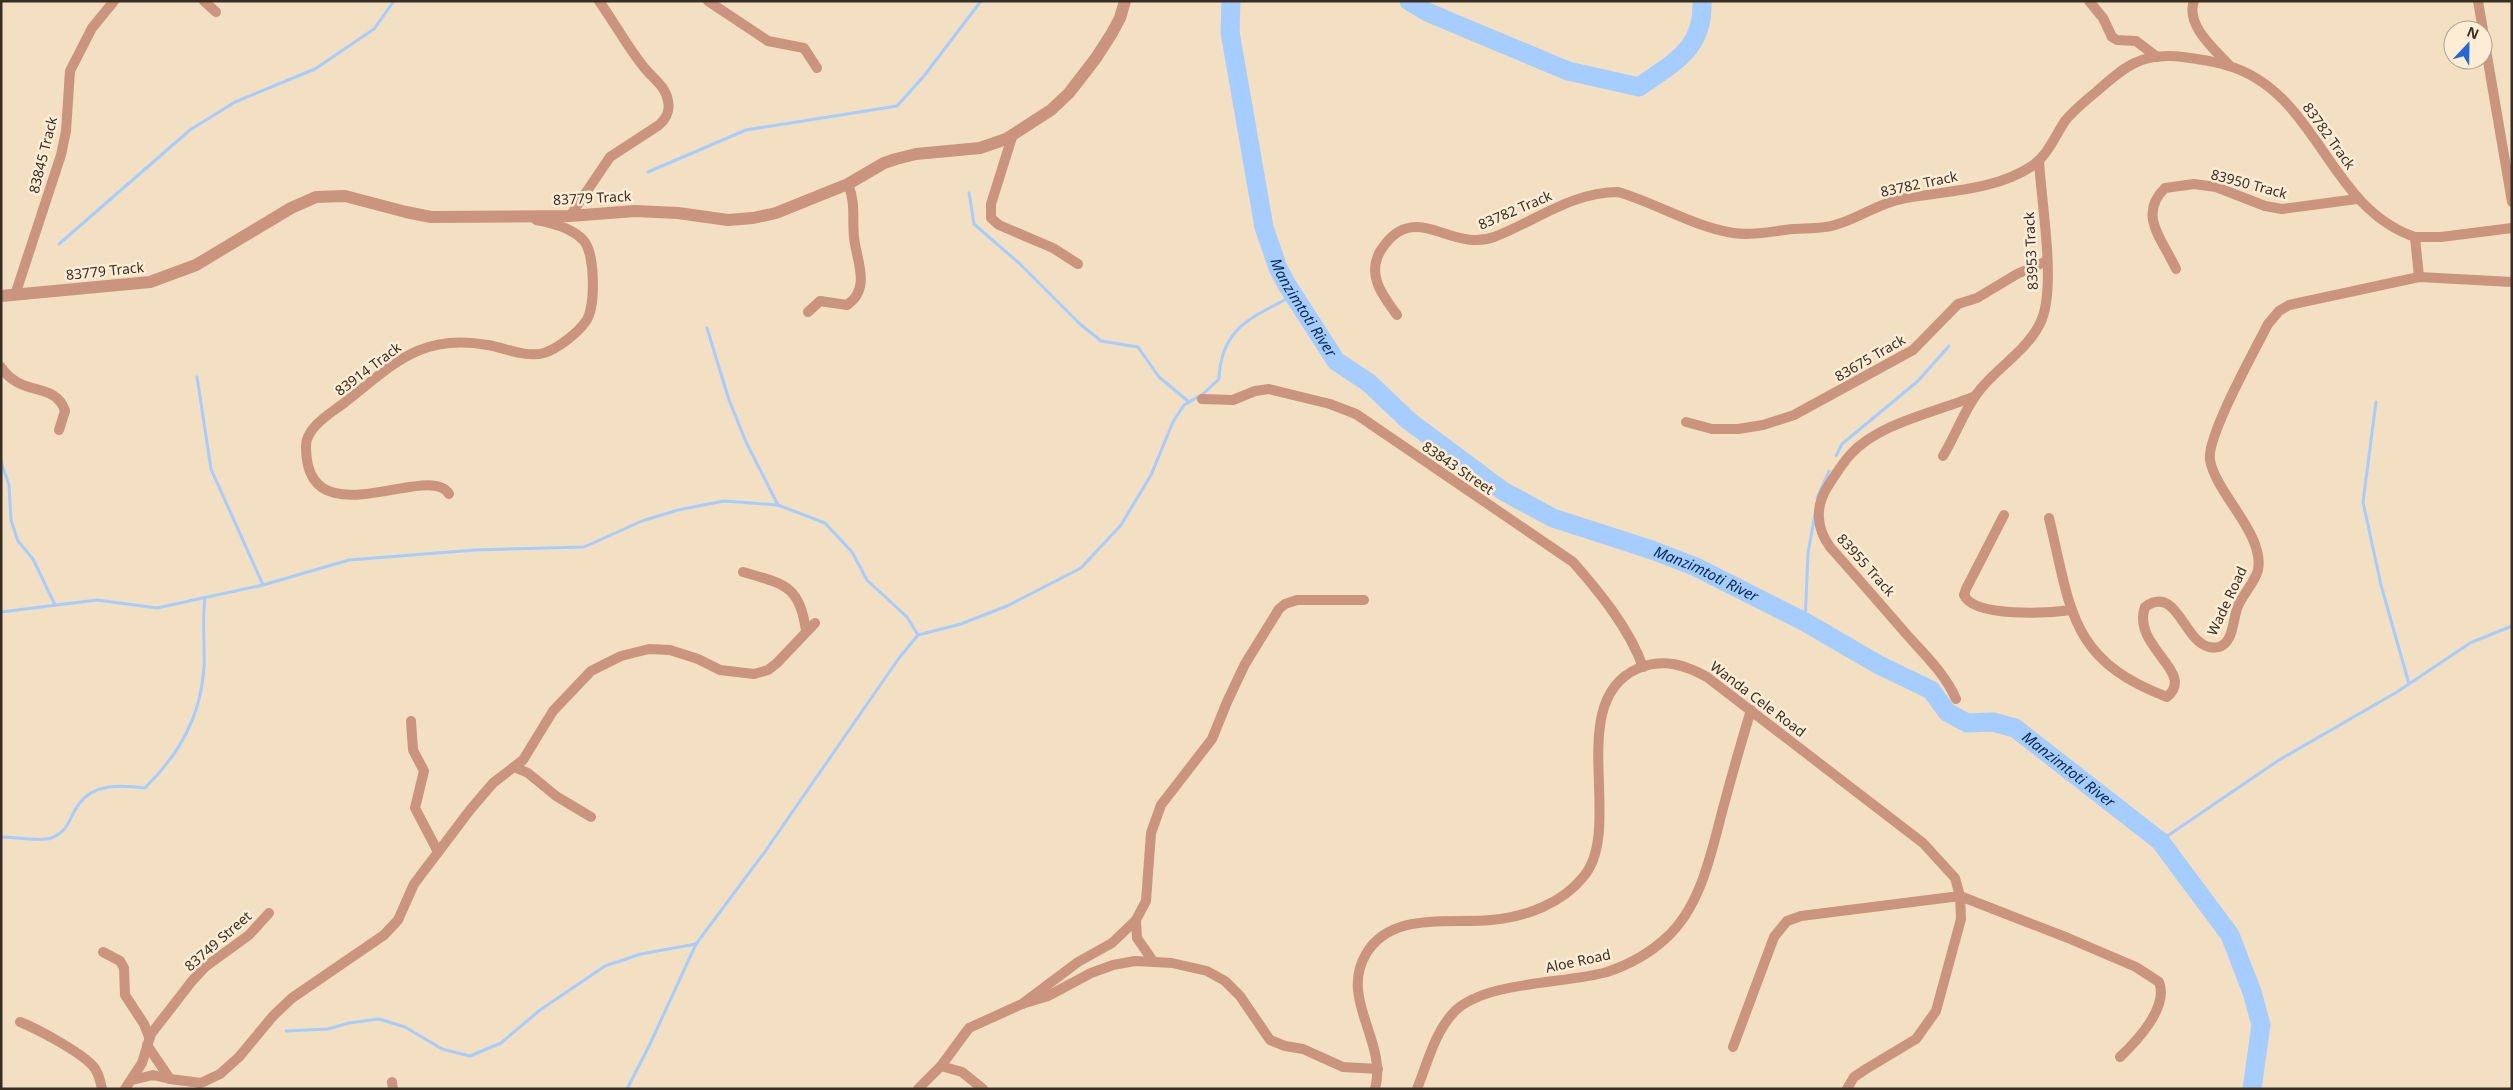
<svg xmlns="http://www.w3.org/2000/svg" width="2513" height="1090" viewBox="0 0 2513 1090" font-family="'Noto Sans',sans-serif">
  <rect width="100%" height="100%" fill="#f3dfc1"/>
  <g fill="none" stroke-linecap="round" stroke-linejoin="round">
    <g stroke="#a5cdff" stroke-width="3">
      <path d="M648,172L746,130L897,106L924,76L981,1"/>
      <path d="M969,193L974,224L1020,264L1080,324L1101,341L1138,347L1159,377L1189,402"/>
      <path d="M59,244L190,130L235,102L315,69L374,29L394,1"/>
      <path d="M707,328L729,400L746,442L778,505"/>
      <path d="M197,377L211,469L263,585"/>
      <path d="M2376,402L2363,502L2381,585L2409,684"/>
      <path d="M1836,456L1842,444L1918,381L1949,346"/>
      <path d="M1,462L9,485L11,520L18,541L33,559L55,605"/>
      <path d="M1817,498L1829,471"/>
      <path d="M1,612L97,600L157,608L263,585L349,560L475,550L584,547L642,521L678,510L724,501L778,505L825,523L852,552L867,580L907,617L918,635"/>
      <path d="M1805,622L1808,553L1815,514"/>
      <path d="M1,837C13,837 41,842 51,838C69,832 69,817 79,804C94,783 122,785 145,788C180,753 201,716 204,667C205,643 202,621 205,598"/>
      <path d="M2160,841L2279,760L2397,692L2470,643L2512,626"/>
      <path d="M286,1031L328,1029L349,1023L379,1019L405,1027L442,1049L470,1056L501,1043L540,1010L605,966L641,954L696,944"/>
      <path d="M627,1089L650,1044L696,944L764,853L899,658L918,635L961,624L1007,606L1081,568L1121,525L1151,475L1173,422L1184,405L1203,394L1219,379C1221,326 1254,317 1294,295"/>
    </g>
    <g stroke="#a5cdff" stroke-width="19">
      <path id="s1" d="M1231,1L1230,32L1264,227L1278,268L1287,285L1336,361L1369,383L1409,421L1503,491L1553,518L1652,550L1696,567L1805,622L1879,665L1931,690L1947,712L1967,723L1993,722L2015,728L2160,841L2230,935L2252,992L2261,1025L2252,1089"/>
      <path d="M1409,1L1427,12L1568,71L1639,87C1674,62 1704,49 1702,1"/>
    </g>
    <g stroke="#cb947e" stroke-width="10">
      <path d="M204,1L216,12"/>
      <path d="M708,1L768,41L804,48L817,68"/>
      <path d="M2089,1L2103,18L2112,37L2117,40L2136,41L2157,57"/>
      <path d="M2194,1C2185,25 2215,50 2230,66"/>
      <path d="M2478,1L2483,30"/>
      <path d="M2483,32L2512,202"/>
      <path d="M1013,134L991,204V218L999,225L1053,248L1078,264"/>
      <path d="M570,216L610,157L659,125C667,118 670,111 668,101C666,86 651,77 643,66C627,46 614,22 599,1"/>
      <path d="M2176,269C2163,240 2137,215 2165,188L2194,184L2216,187L2265,206L2282,209L2357,199"/>
      <path d="M2419,277L2415,237H2441L2512,228"/>
      <path d="M15,295L61,155L66,131L70,71L92,28L114,1"/>
      <path d="M808,312L820,301L847,305C872,288 856,260 854,237C852,216 856,204 848,184"/>
      <path d="M1397,315C1382,295 1366,274 1381,250C1414,198 1450,253 1494,237C1536,221 1572,192 1618,192C1656,203 1692,226 1733,233C1753,236 1773,231 1793,229C1807,228 1822,229 1835,225C1858,219 1877,204 1901,199C1943,191 1995,191 2032,166C2048,155 2055,136 2065,121C2074,110 2085,101 2096,92C2125,66 2142,52 2183,57C2198,59 2215,61 2229,66C2318,93 2328,208 2415,237"/>
      <path d="M1,367C21,398 56,381 65,411L59,430"/>
      <path d="M1202,399L1233,400L1255,391L1269,389L1330,404L1356,414L1573,562C1600,593 1629,628 1643,667"/>
      <path d="M1686,422L1712,429H1738L1763,425L1794,415L1913,350L1958,304L1977,298L2017,274L2047,261"/>
      <path d="M1943,456C1957,433 1966,404 1985,384C2004,363 2031,346 2042,319C2056,282 2041,202 2039,160"/>
      <path d="M449,494C430,460 306,542 306,447C305,428 331,413 344,403C394,364 420,333 488,345C505,348 526,358 544,353C557,349 578,333 586,321C596,307 595,254 584,241C573,228 553,223 536,220"/>
      <path d="M2004,515L1966,589L1964,595C1974,618 2050,613 2072,610"/>
      <path d="M2049,518C2071,609 2069,660 2167,697C2197,672 2131,647 2145,607C2177,584 2183,641 2209,647C2214,648 2219,648 2223,645C2234,637 2233,618 2238,606C2243,594 2255,582 2258,570C2265,534 2216,494 2210,460C2206,437 2256,348 2268,324L2279,311L2289,305L2419,277L2512,282"/>
      <path d="M743,572C784,584 800,585 806,631"/>
      <path d="M1956,699C1945,674 1926,656 1908,636C1882,606 1856,576 1830,547C1816,528 1815,506 1828,486C1835,475 1842,464 1850,455C1878,423 1937,412 1975,396"/>
      <path d="M411,721L413,750L424,771L415,808L438,852"/>
      <path d="M514,767L528,773L556,796L591,817"/>
      <path d="M1136,920L1137,938L1153,961"/>
      <path d="M103,952L120,961L124,968L125,995L144,1024L149,1037"/>
      <path d="M1022,1004L1078,962L1112,943L1136,920L1146,901L1151,833L1161,805L1212,739L1227,702L1245,664L1279,609L1285,604L1297,600H1364"/>
      <path d="M20,1022C38,1029 78,1051 91,1064C98,1070 100,1080 102,1089"/>
      <path d="M147,1045L170,1079"/>
      <path d="M1733,1047L1774,937L1787,921L1801,916L1960,896L2068,938L2136,967L2159,982C2169,1007 2137,1041 2120,1057"/>
      <path d="M941,1066L962,1072L983,1089"/>
      <path d="M132,1080L153,1075L170,1079L201,1083L220,1074L239,1057L273,1016L292,998L384,935L398,920L414,884L470,810L493,783L523,760L553,711L591,671L621,656L649,649L670,650L698,659L720,670L754,674L768,670L777,663L815,623"/>
      <path d="M392,1082L393,1089"/>
      <path d="M125,1089L142,1063L151,1034L192,981L205,967L249,935L269,913"/>
      <path d="M918,1089L941,1066L969,1028L1022,1004L1048,996L1091,973L1113,965L1135,961L1172,963L1207,971L1225,981L1240,996L1270,1040L1285,1046L1303,1049L1343,1067L1378,1069"/>
      <path d="M1375,1089C1388,1042 1339,999 1366,954C1391,911 1450,924 1491,920C1525,917 1562,904 1584,876C1625,826 1563,700 1639,668C1664,658 1685,665 1707,677L1923,843L1955,878L1960,896L1961,919L1936,1011L1916,1039L1866,1069L1854,1077L1847,1089"/>
      <path d="M1417,1089C1427,1064 1435,1031 1455,1011C1486,981 1565,984 1607,972C1628,965 1650,953 1666,938C1703,905 1712,847 1725,801C1733,771 1742,740 1751,710"/>
    </g>
    <path stroke="#cb947e" stroke-width="12" d="M1,296L150,282L196,265L291,208L316,197L345,196L406,212L431,217L570,216L635,211L678,213L728,220L753,218L776,213L848,184L884,163L896,159L916,154L980,148L1006,139L1051,110L1069,93L1096,58L1112,33L1120,18L1125,1"/>
  </g>
  <g text-anchor="middle" stroke-width="5" stroke-linejoin="round" paint-order="stroke">
    <g font-size="14" fill="#372f24" stroke="#fdedd5">
      <text transform="translate(2329 136) rotate(54)" y="5">83782 Track</text>
      <text transform="translate(43 155) rotate(-76)" y="5">83845 Track</text>
      <text transform="translate(1919 184) rotate(-12)" y="5">83782 Track</text>
      <text transform="translate(2249 184) rotate(15)" y="5">83950 Track</text>
      <text transform="translate(592 198) rotate(-3)" y="5">83779 Track</text>
      <text transform="translate(1515 210) rotate(-23)" y="5">83782 Track</text>
      <text transform="translate(2031 251) rotate(-93)" y="5">83953 Track</text>
      <text transform="translate(105 271) rotate(-6)" y="5">83779 Track</text>
      <text transform="translate(1870 358) rotate(-30)" y="5">83675 Track</text>
      <text transform="translate(368 369) rotate(-37)" y="5">83914 Track</text>
      <text transform="translate(1458 468) rotate(34)" y="5">83843 Street</text>
      <text transform="translate(1866 565) rotate(48)" y="5">83955 Track</text>
      <text transform="translate(2227 601) rotate(-65)" y="5">Wade Road</text>
      <text transform="translate(1758 699) rotate(37)" y="5">Wanda Cele Road</text>
      <text transform="translate(218 941) rotate(-41)" y="5">83749 Street</text>
      <text transform="translate(1578 961) rotate(-12)" y="5">Aloe Road</text>
    </g>
    <g font-size="15" font-style="italic" fill="#072950" stroke="#fdedd5">
      <text dy="5" stroke="none"><textPath href="#s1" startOffset="319">Manzimtoti River</textPath></text>
      <text dy="5" stroke="none"><textPath href="#s1" startOffset="814">Manzimtoti River</textPath></text>
      <text dy="5" stroke="none"><textPath href="#s1" startOffset="1234">Manzimtoti River</textPath></text>
    </g>
  </g>
  <rect width="2513" height="1090" fill="none" stroke="#372f24" stroke-width="5"/>
  <g transform="translate(2468 45) rotate(22)"><circle r="24" fill="#fdedd5" stroke="#aea18e"/>
  <path d="M0-4L9 19L0 12L-9 19Z" fill="#2368d4"/>
  <text y="-8" font-size="14" font-weight="bold" text-anchor="middle" fill="#372f24">N</text>
  </g>
</svg>
